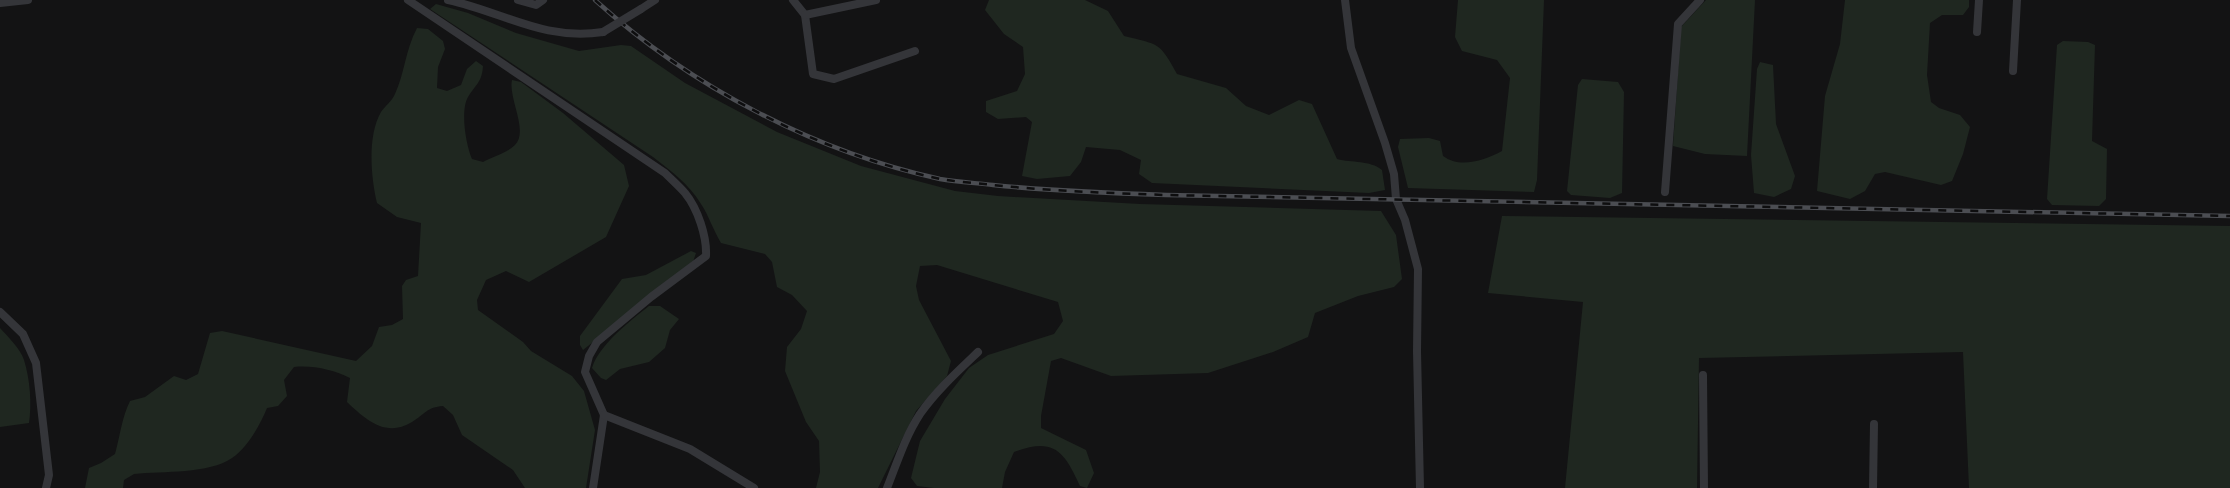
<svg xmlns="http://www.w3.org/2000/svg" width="2230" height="488" viewBox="0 0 2230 488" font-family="'Alegreya Sans',sans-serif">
  <rect width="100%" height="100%" fill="#131314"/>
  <g fill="#1f2720">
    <path d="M989,0H1085L1108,11L1124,36C1159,45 1159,41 1177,74L1226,88L1246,106L1269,115L1299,100L1312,104L1337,159C1352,163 1370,160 1382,170L1385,190L1369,193L1152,183L1139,174L1141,160L1120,150L1086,147L1081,162L1070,176L1037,179L1022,176L1032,122L1026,117L998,119L986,112V101L1017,91L1025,74L1023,47L1004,34L985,10Z"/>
    <path d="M1458,0H1544L1537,180L1534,192L1408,188L1398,147L1400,139L1429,138L1440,141L1443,156C1460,169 1485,160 1502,151L1510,78L1497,60L1462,51L1455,37Z"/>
    <path d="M1706,0H1755L1747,156L1705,154L1673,146L1681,27Z"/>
    <path d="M1845,0H1969V7L1963,15H1942L1930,23L1927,75L1931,102L1939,108L1960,115L1970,127L1963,154L1952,181L1941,185L1885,172L1875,174L1865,191L1850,199L1817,191L1825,96L1840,44Z"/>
    <path d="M436,4L468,13L516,33L579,51L621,45L631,46L685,83L777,132L861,166L955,191L998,196L1140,204L1381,211L1396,235L1402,279L1394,287L1358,296L1315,313L1308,337L1273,352L1208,373L1111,376L1061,358L1051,361L1041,416V428L1086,450L1094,473L1087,488L1080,486C1064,451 1054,437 1014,452L1005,472L1002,488H934L917,486L911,478L920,441L945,399L969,368L988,355L1054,334L1063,321L1058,302L937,265L920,266L916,286L919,300L951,361L947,376L916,411L878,488H816L820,472L819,441L806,422L785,371L787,347L801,329L807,311L792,295L777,287L772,262L765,254L721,243C713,230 709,216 701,204C689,184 671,171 653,157L430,9Z"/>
    <path d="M417,28L428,29L443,41L445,49L438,67L437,88L447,91L461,85L467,69L476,61L483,66C482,82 476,84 468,97C460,111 466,145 472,159L483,162C492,157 507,153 515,145C529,131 508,98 512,80L521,82L563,113L624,165L629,186L606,237L529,282L506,271L486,280L477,300L478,310L523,342L531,351L572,376L584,391L595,430L586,488H525L513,470L462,435L453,415L443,406C427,407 425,414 412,422C386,438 366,420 347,402L350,378C334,370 313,365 294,367L284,380L287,396L278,406L267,408C260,425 248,447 232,458C209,474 163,471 134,474L124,480L123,488H85L89,468L101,463L115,454C120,436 122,417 130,401L145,397L174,376L186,380L198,374L210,333L222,331L356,361L372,346L379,327L392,325L403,319L402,286L406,280L418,276L421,223L397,217L377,203C371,178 367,136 381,112C385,106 392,101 395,94C405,72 405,51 417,28Z"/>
    <path d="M2063,41L2088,42L2095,45L2092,141L2107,149L2106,199L2099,206L2052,205L2047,199L2057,45Z"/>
    <path d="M1760,62L1773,65L1776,124L1795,176L1791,189L1774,197L1754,193L1751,155L1757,69Z"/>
    <path d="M1582,79L1618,82L1624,92L1622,193L1610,198L1571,195L1567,191L1578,85Z"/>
    <path d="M1502,216L2230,226V488H1969L1963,352L1699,358L1697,488H1565L1583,302L1488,293Z"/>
    <path d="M691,251L696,253L693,262L583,350L580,345V336L622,279L646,275Z"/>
    <path d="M649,306H660L679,319L670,330L665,348L649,362L620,369L606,380L601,378L592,368C599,345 630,321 649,306Z"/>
    <path d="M0,328C8,337 20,348 24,360C30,379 32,404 29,423L0,427Z"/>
  </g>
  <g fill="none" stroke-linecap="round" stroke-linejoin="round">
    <g stroke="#343539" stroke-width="8">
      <path d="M408,0L665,173C672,180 679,186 685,193C698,209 707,237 706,256L651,297L597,342L589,356L585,372L604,415L593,488"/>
      <path d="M448,0C504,12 542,41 603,32"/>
      <path d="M518,0L536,5L543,0"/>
      <path d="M793,0L805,15L813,74L834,79L915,51"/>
      <path d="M1345,0L1351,48L1385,143L1394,174L1396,199L1405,220L1418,269L1417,351L1420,488"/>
      <path d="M0,3L28,0"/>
      <path d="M641,9L655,0"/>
      <path d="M805,15L876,0"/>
      <path d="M1977,32L1979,0"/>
      <path d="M2013,71L2017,0"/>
      <path d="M1665,192L1678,24L1700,0"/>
      <path d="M0,312L23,334L36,363L49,475L46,488"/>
      <path d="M1703,375L1704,488"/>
      <path d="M604,415L690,449L754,488"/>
      <path d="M887,488C897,463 905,437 920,414C936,391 958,371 978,352"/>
      <path d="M1873,488L1874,424"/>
    </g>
    <g stroke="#4b4d52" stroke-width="4.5">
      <path id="rail" d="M595,0C690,86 815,152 940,179C957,182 976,183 993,185C1051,191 1108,193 1166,195L2230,216"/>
    </g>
    <use href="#rail" stroke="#0e0e0f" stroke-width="2.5" stroke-dasharray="8" stroke-linecap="butt"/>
    <path stroke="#343539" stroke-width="8" d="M603,32L641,9"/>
  </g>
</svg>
